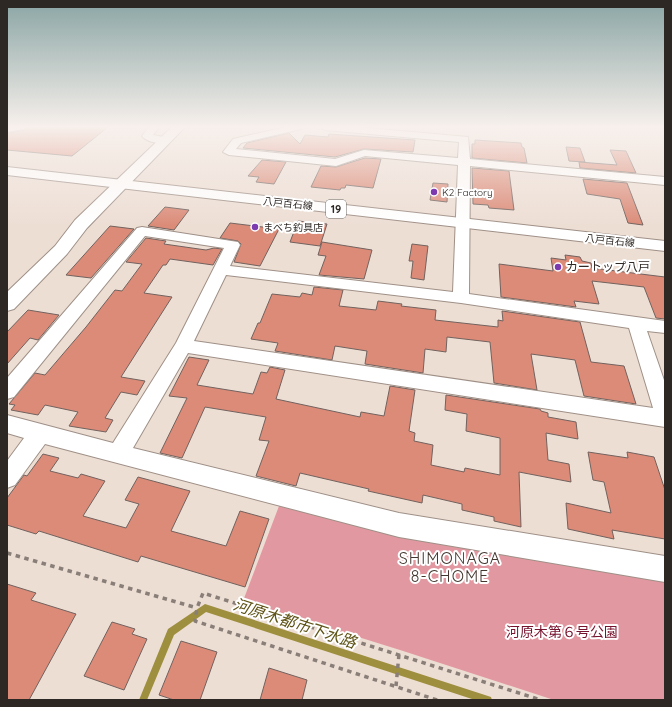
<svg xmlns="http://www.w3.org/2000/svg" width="672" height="707" viewBox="0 0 672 707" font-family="Quicksand,'Noto Sans JP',sans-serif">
  <rect width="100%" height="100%" fill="#edded4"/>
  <path fill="#e298a1" d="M279,506L410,538L665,581V700H554L400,650L243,601Z"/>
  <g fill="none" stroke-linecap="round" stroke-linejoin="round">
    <path fill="#9e8f3f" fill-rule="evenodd" d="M205,604L488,696L491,697L492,700H475L206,612L174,635L147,700H139L168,629Z"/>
  </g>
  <g fill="#db8b78" stroke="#72625e">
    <path d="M26,127H108L72,156L7,150V133L24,130Z"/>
    <path d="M289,133L300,144L305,135L328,137L329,134L415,140L413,152L364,149L335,157L243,148L247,143Z"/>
    <path d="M475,140L521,143L522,147L524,148L527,163L472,158V144H475Z"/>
    <path d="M566,147L580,148L585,162L569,161Z"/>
    <path d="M610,150L626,151L636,173L580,168L579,162L617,165Z"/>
    <path d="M365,158L381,159L373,188L346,185L345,188H341L340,190L311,187L321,166L336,167Z"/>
    <path d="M262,160L286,162L274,184L256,182L259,177L248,176Z"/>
    <path d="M472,168L509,171L514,210L489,208L488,205L473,204Z"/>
    <path d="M583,179L627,183L643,225L628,223L620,199L587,194Z"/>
    <path d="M433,183L448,184L447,202L430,200Z"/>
    <path d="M165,207L189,210L174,230L148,226Z"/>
    <path d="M298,221L327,224L320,246L290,242Z"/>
    <path d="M230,223L279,229L260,266L234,262L241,244L238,241L220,238Z"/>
    <path d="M110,226L134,229L91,278L66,275Z"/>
    <path d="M146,238L166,241L164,244L206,250L214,248L222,249L213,265L170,259L166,265H163L144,293L172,297L121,377L145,381L137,395L121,392L105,418L113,420L106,432L69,426L78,412L45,405L38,415L11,410L15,405L9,404L35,373L45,375L86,327L115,290L122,291L142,264L126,262Z"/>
    <path d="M322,242L372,250L364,279L319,275L326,256L318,255Z"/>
    <path d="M412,244L428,246L424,280L411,278L413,261H409Z"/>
    <path d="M565,255L580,257L582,261L591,263L592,268L665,277V319L656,318L644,287L592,281L599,304L574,301L576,307L501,297L499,264L553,271L551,258L566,260Z"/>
    <path d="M314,287L343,290L339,306L376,310L378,301L402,304L401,306L436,310L435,320L498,327V320L503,321L502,311L580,322L591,362L624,366L636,404L584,396L575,360L531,354L537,390L494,383L490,342L447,337L446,352L425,349L423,373L365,364L367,351L335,346L332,360L275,351L278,343L251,339L258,323H260L272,294L300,297L302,293L312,295Z"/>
    <path d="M28,310L59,315L38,340L30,338L7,364V332Z"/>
    <path d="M189,357L209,360L197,385L253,394L261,372L267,373L270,367L285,370L276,399L360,417L361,412L384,416L390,386L415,390L409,431L415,433L414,441L433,445L431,465L464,472L465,468L500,475V438L466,431L467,414L445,410L446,395L540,409L541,411L548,413V417L576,422L578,439L546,433L548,460L569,464L571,482L519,472L521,527L494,521V517L462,510V504L423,495L422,503L368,491L369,489L300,473L296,486L256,476L269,441L259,440L266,417L205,407L182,458L160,453L187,398L169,396Z"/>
    <path d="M588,452L628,458L627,452L654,457L665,490V539L612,530L614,539L568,529L566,503L611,513L604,482L593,480Z"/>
    <path d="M43,454L59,458L50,471L78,478L81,474L105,481L83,516L126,528L139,504L125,500L138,477L190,491L171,531L226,546L240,511L269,519L245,587L141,556L138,562L39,531L36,534L7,525V498L24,475L27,476Z"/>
    <path d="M7,584L36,593L31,600L76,614L29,700H7Z"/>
    <path d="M112,622L135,629L132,634L147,639L124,690L84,676Z"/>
    <path d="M181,641L217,652L200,700H174L159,695Z"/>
    <path d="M269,668L307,680L302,700H260Z"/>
  </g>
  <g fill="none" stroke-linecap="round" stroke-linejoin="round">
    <g stroke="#9f9087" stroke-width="2">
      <g id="street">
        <path d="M7,127H25L24,129L7,132Z"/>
        <path d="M149,127H159L153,135L169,138L170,140L169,142C160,144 148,143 142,136Z"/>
        <path d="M286,127H302L301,129L241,143L236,149L335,159L364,150L458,158L459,142L325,130L320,127H356L468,137L470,159L665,177V185L470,166L469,294L665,321V333L647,331L665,383V427L188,353L133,448L399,513L665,556V582L399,537L45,444L15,485L7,488V461L24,438L7,433V415L113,443L176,343L224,248L145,236L14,397L7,399V378L137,228L142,227L238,242L240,245L230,266L453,292L458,165L365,156L336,166L229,155L223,152L233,139ZM226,275L461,303L629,328L653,408L194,341Z"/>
      </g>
    </g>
    <g stroke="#9f9087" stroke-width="2">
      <path id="secondary" d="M172,127H185L87,228L67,254L14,309L7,311V292L55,246L75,220Z"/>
    </g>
    <g stroke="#9f9087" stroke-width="2">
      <path id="primary" d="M7,167L665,241V251L7,175Z"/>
    </g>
    <g stroke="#897f78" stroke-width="3.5" stroke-dasharray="4.5 4.5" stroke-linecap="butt">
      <path d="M7,553L197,608"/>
      <path d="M396,686L399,654"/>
      <path d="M437,700L195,621L197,608L203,593L541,700"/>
    </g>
    <use href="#street" fill="#fff" fill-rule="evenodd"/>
    <use href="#secondary" fill="#fff" fill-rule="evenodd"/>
    <use href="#primary" fill="#fff" fill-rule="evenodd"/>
  </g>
  <linearGradient id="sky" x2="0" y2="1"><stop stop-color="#8aa5a4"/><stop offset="0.56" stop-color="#f7f0ec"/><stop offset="1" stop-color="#f7f0ec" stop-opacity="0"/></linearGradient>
  <rect width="672" height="226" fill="url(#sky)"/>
  <g fill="#7b3aaf" stroke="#fff" stroke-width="1.5">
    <circle cx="434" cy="192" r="4"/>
    <circle cx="255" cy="227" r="4"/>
    <circle cx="558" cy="267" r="4"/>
  </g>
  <g text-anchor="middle" stroke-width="4" stroke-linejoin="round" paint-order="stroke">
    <g font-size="10" fill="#2e2824" stroke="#fff" text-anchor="start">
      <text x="442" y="196">K2 Factory</text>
      <text x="263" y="231">まべち釣具店</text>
    </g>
    <g font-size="10" fill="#2e2824" stroke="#fff">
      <text transform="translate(288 203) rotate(6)" y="4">八戸百石線</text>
      <text transform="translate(610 240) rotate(6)" y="4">八戸百石線</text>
    </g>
    <rect fill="#fff" stroke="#6d6866" stroke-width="1" x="326" y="200" width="20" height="18" rx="3"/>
    <g font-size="11" font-weight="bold" fill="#2e2824">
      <text x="336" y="213">19</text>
    </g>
    <g font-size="12" fill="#2e2824" stroke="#fff" text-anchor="start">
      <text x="566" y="271">カートップ八戸</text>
    </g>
    <g font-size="14" fill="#76132e" stroke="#fff">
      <text x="562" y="637">河原木第６号公園</text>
    </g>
    <g font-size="16" letter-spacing="1" fill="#433730" stroke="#fff">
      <text x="450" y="564">SHIMONAGA<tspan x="450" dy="18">8-CHOME</tspan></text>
    </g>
    <g font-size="16" font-style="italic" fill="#5f5417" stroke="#fff">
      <text transform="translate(295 623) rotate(18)" y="6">河原木都市下水路</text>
    </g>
  </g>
  <rect width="672" height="707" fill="none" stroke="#2e2824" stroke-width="16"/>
</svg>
